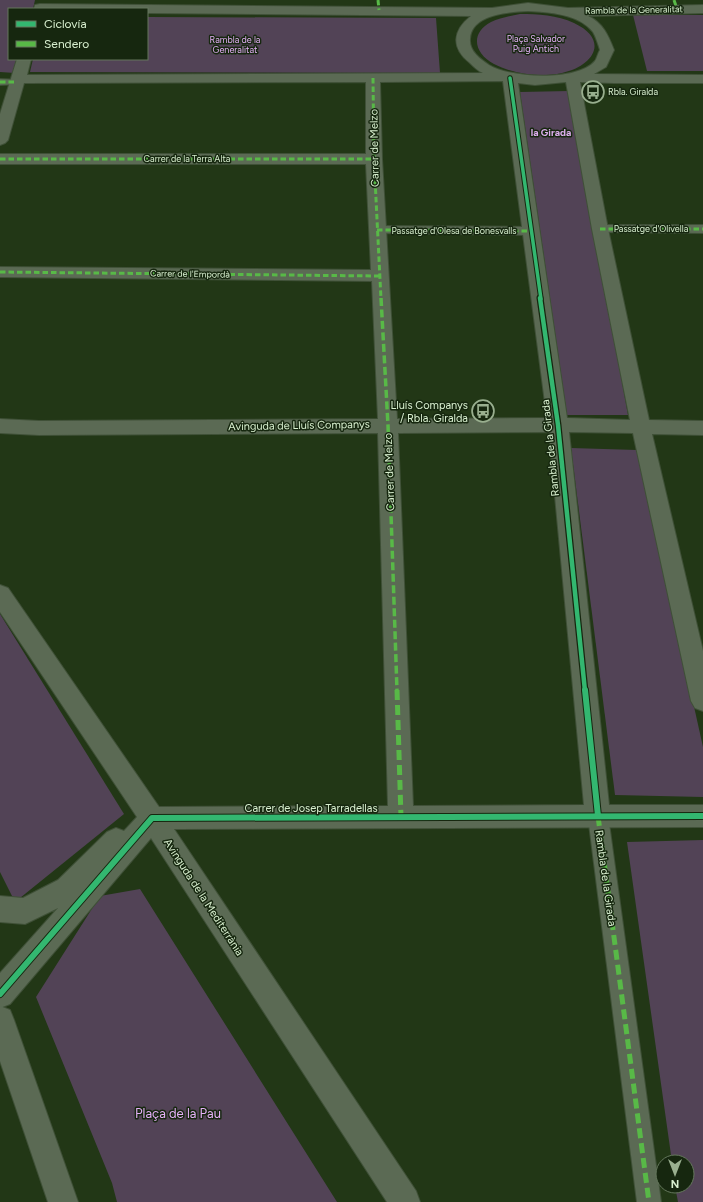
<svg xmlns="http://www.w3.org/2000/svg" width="703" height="1202" viewBox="0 0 703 1202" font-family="Figtree,sans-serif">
  <rect width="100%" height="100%" fill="#223716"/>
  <g fill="#524356">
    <path d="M0,0H35L33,9H9V59H19L15,73L0,72Z"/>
    <path d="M520,14C538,14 557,15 574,23C610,40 594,66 562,73C540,78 513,74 494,64C475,54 469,34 491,22C500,18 510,16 520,14Z"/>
    <path d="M633,15H703V71H647Z"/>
    <path d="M147,17L436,18L440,73L30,72L33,59H147Z"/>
    <path d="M569,91L628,415H567L520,92Z"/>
    <path d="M571,448L637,450L703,747V797L615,795Z"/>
    <path d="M0,614L124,814L15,902L0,872Z"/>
    <path d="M703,840V1202H678L675,1186H687V1162H672L627,842Z"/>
    <path d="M140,889L337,1202H117L112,1183L36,997L100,896Z"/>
  </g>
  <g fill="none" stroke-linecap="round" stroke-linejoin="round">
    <g stroke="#3f5037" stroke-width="2">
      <g id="pedestrian">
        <path d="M0,79L21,80L23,82L21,84L0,85Z"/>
        <path d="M600,225H703V233L595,232L594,229L595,226Z"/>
        <path d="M377,226L532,227L537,228L538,231L537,234L532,235L372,233L371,230L372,227Z"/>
        <path d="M598,807L605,810L608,816L661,1202H637L588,816L591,810Z"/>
      </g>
    </g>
    <g stroke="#3f5037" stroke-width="2">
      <path id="minor" d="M528,3L568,8L703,5V13L588,16C603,23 608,35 614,50L606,67L594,74L703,75V83H614L580,82L608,229L649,420L703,421V435L652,434L703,651V711L695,708L691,701L633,433L569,432L609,805H703V827L174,829L416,1191L420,1202H387L151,838L10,1004L0,1008V973L58,908L25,924L0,922V896L23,898L58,880L107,832L116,828L124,831L137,817L0,612V585L8,588L159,807L388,806L378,433L39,435L0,433V419L39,421L378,419L372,281L0,277V267L371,270L366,164H0V154H366V82L24,83L8,140L5,143L0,145V114L17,59H31L27,75L483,73C478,71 474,67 470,63C451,48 452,31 471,16L147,13V9H34L35,5L40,4L492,8ZM528,11C549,12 579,14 593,32C596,37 598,44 600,50C598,53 597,58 595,61C577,82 510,78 489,65C480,59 469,51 470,39C471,14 509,12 528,11ZM503,81L547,418L397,419L382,159L380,82ZM566,82L592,229L630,420L567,418L518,83L535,85ZM549,432L584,805L413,806L398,433Z"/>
    </g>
    <g stroke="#3f5037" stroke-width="2">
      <path id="tertiary" d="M0,1006L10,1010L14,1020L78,1202H48L0,1061Z"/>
    </g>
    <use href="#pedestrian" fill="#5b6a54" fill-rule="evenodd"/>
    <use href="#minor" fill="#5b6a54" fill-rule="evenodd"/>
    <use href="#tertiary" fill="#5b6a54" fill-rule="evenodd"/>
    <g stroke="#58b947" stroke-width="3" stroke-dasharray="5.5 3" stroke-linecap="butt">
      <path d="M378,0L379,10"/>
      <path d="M674,0L677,9"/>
      <path d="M373,78L374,159L381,299"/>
      <path d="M0,82H17"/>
      <path d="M0,159H374"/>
      <path d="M600,229H703"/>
      <path d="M377,230L532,231"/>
      <path d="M0,272L379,276"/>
    </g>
    <path stroke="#58b947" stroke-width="3.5" stroke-dasharray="8 3.5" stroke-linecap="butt" d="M381,298L388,425L397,691"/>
    <g stroke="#58b947" stroke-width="5" stroke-dasharray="10 5" stroke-linecap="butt">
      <path d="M397,690L401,817"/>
      <path d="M598,816L649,1202"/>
    </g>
    <g stroke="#16270f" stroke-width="5.5">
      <path id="cycleway-far2" d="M510,78L541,299"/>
    </g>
    <g stroke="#16270f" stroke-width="7">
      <path id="cycleway-far1" d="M540,298L558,425L585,691"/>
    </g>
    <g stroke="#16270f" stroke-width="8">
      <g id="cycleway">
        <path d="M585,690L598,816"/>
        <path d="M0,994L152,818L703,816"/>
      </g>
    </g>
    <use href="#cycleway-far2" stroke="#33b770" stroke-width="3.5"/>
    <use href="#cycleway-far1" stroke="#33b770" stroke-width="4.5"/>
    <use href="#cycleway" stroke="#33b770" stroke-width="6"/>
  </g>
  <defs>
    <g id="bus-ring" transform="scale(1.15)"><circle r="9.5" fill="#16270f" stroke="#99af8f" stroke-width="1.5"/><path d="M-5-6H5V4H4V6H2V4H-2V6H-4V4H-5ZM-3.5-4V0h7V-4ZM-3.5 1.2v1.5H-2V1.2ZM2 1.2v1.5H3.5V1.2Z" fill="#99af8f"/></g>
  </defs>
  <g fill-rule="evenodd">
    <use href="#bus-ring" x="593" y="92"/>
    <use href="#bus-ring" x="483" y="411"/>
  </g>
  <g text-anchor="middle" stroke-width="3" stroke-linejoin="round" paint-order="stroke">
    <g font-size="9" fill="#d9f0d0" stroke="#16270f">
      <text transform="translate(634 10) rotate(-1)" y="3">Rambla de la Generalitat</text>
      <text x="187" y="162">Carrer de la Terra Alta</text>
      <text x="651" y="232">Passatge d'Olivella</text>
      <text x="454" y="234">Passatge d'Olesa de Bonesvalls</text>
      <text transform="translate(190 274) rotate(1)" y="3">Carrer de l'Empordà</text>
    </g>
    <g font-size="9" fill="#e5b0f8" stroke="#16270f">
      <text x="536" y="42">Plaça Salvador<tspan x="536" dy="10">Puig Antich</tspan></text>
      <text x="235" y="43">Rambla de la<tspan x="235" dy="10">Generalitat</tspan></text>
    </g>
    <g font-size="9" fill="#d9f0d0" stroke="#16270f" text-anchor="start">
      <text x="608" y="95">Rbla. Giralda</text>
    </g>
    <g font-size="10" font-weight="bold" fill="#ddaeee" stroke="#16270f">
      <text x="551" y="136">la Girada</text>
    </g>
    <g font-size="11" fill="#d9f0d0" stroke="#16270f">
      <text transform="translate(374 148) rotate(-91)" y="4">Carrer de Melzo</text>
      <text transform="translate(299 425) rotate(-1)" y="4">Avinguda de Lluís Companys</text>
      <text transform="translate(550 448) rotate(-96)" y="4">Rambla de la Girada</text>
      <text transform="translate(389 472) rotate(-92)" y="4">Carrer de Melzo</text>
      <text x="311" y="812">Carrer de Josep Tarradellas</text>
      <text transform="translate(606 878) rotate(82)" y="4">Rambla de la Girada</text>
      <text transform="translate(204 897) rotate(57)" y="4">Avinguda de la Mediterrània</text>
    </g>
    <g font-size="11" fill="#d9f0d0" stroke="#16270f" text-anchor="end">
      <text x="468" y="409">Lluís Companys<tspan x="468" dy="13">/ Rbla. Giralda</tspan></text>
    </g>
    <g font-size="13" fill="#e5b0f8" stroke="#16270f">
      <text x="178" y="1118">Plaça de la Pau</text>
    </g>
  </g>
  <rect x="8" y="8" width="140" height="52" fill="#16270f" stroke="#64775c"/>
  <rect x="16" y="21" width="20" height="6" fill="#33b770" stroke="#64775c"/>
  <text x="44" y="28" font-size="12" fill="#d9f0d0">Ciclovía</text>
  <rect x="16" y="41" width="20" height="6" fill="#58b947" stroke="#64775c"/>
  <text x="44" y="48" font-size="12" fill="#d9f0d0">Sendero</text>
  <g transform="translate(675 1174) rotate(180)"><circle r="19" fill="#16270f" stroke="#64775c"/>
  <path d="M0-3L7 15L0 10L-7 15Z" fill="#99af8f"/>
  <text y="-6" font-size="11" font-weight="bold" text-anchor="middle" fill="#d9f0d0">N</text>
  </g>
</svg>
